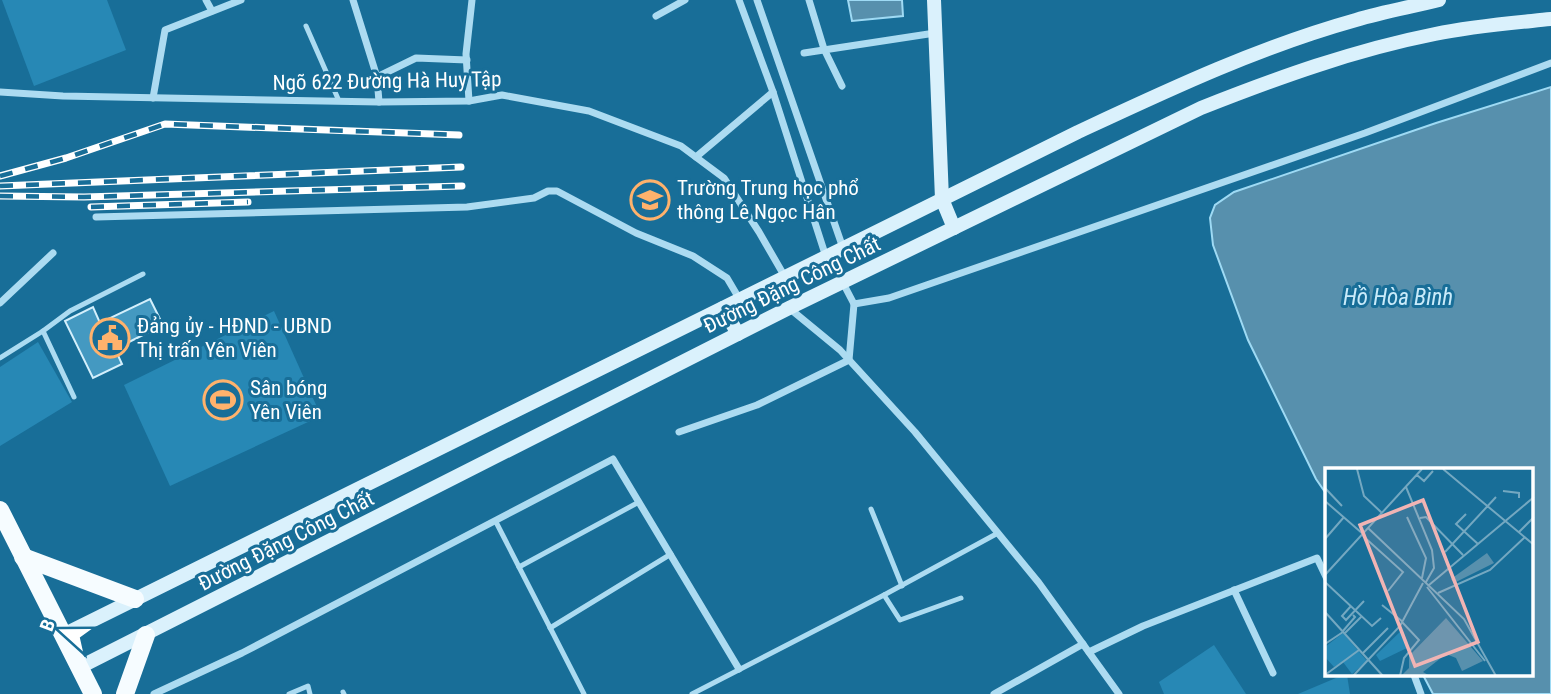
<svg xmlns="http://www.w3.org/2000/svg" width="1551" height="694" viewBox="0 0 1551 694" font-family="'Roboto Condensed',sans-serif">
  <rect width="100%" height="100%" fill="#186e98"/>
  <g fill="#2788b5">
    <path d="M2,0H107L126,50L34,86Z"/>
    <path d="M274,311L321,416L170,486L124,385Z"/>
    <path d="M38,342L72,402L0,446V367Z"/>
    <path d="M1214,645L1246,694H1164L1159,682Z"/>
    <path d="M1343,675H1347L1350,694H1298Z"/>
  </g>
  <g fill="#5790ad" stroke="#9edaf4" stroke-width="2">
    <path d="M848,0H902L903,16L852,21Z"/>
    <path d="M1551,87V694H1433L1423,675H1532V470H1327V495L1316,479L1248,340L1213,245L1210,218L1215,205L1234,192L1436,123Z"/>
  </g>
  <path fill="#4499c1" stroke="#d3effc" stroke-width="2" d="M150,299L163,325L115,349L122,364L93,378L65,321L93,307L100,323Z"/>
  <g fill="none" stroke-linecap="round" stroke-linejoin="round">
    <g stroke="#acdbf1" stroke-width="5">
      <path d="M306,26L339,101"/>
      <path d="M43,331L74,397"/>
      <path d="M0,358L43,331L70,311L143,274"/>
      <path d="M871,509L902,586"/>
      <path d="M496,522L584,694"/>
      <path d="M519,567L639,502"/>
      <path d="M884,595L900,620L961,598"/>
      <path d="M550,628L671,554"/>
      <path d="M343,692L344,694"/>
      <path d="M289,694L308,686L310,694"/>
      <path d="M692,694L884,595L998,533"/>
    </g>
    <g stroke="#acdbf1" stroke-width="7">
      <path d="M206,0L212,11"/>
      <path d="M353,0L377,77"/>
      <path d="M739,0L773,92L826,257"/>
      <path d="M757,0L843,248"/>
      <path d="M809,0L824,49L842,86"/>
      <path d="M656,16L685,0"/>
      <path d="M804,53L935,33"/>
      <path d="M0,92L63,96L379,102L469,101L502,95L589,111L681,146L724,178L759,232L785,277"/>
      <path d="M153,98L165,30L241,0"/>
      <path d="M469,101L466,54L472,0"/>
      <path d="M379,102L377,77L416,58L467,60"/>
      <path d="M696,157L773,92"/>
      <path d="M96,217L467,207L534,198L548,191H557L636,233L693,256L727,278L740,300"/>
      <path d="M843,283L854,304L889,298L1365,133L1551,63"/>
      <path d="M0,303L53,253"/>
      <path d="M789,308L840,350L915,432L1039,583L1119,694"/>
      <path d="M679,432L757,405L849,360L854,304"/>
      <path d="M1234,590L1273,673"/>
      <path d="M1089,652L1143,626L1317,558L1327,579"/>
      <path d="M1414,675L1421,694"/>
      <path d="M154,694L242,653L613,459L739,669"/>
      <path d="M994,694L1083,644"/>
    </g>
    <g stroke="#daf1fc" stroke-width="14">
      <path d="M934,0L942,199L954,228"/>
      <path d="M723,308L738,334"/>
      <path d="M63,635L1078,132C1168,90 1259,47 1356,20C1383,12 1411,7 1439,0"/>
      <path d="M80,667L789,308L1201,108C1277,78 1354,50 1435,34C1473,26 1512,23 1551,19"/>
    </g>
    <g stroke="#f6fcff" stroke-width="18">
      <path d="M0,510L93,694"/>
      <path d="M23,557L135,599"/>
      <path d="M125,694L146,635"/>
    </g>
    <g stroke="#fff" stroke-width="7">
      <g id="rail">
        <path d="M0,176L66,158L165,124L459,135"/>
        <path d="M0,186L461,167"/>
        <path d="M0,196L84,197L462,186"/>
        <path d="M91,207L248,202"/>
      </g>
    </g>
    <use href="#rail" stroke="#186e98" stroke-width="4.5" stroke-dasharray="13" stroke-linecap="butt"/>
  </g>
  <defs>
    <g id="school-ring" transform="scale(2.0125)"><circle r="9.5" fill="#186e98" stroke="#ffb26c" stroke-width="1.5"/><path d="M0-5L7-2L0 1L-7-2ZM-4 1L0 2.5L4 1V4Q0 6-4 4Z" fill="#ffb26c"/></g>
    <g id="civic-ring" transform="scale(2.0125)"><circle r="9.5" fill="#186e98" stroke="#ffb26c" stroke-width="1.5"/><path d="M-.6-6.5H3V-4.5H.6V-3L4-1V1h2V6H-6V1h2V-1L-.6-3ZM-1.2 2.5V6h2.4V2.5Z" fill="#ffb26c"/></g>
    <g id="stadium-ring" transform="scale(2.0125)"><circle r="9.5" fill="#186e98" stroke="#ffb26c" stroke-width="1.5"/><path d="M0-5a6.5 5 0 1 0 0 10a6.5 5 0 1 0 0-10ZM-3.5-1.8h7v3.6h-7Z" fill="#ffb26c"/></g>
  </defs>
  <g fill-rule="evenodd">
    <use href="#school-ring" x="650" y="200"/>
    <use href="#civic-ring" x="110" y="338"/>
    <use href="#stadium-ring" x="223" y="400"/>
  </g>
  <g text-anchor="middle" stroke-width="6" stroke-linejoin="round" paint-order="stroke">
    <g font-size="21" fill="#fff" stroke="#186e98">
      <text transform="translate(387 81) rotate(-1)" y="7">Ngõ 622 Đường Hà Huy Tập</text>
      <text transform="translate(792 285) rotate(-26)" y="7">Đường Đặng Công Chất</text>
      <text transform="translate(286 541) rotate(-27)" y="7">Đường Đặng Công Chất</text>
    </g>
    <g font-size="21" fill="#fff" stroke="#186e98" text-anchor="start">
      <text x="677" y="195">Trường Trung học phổ<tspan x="677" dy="24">thông Lê Ngọc Hân</tspan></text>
      <text x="137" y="333">Đảng ủy - HĐND - UBND<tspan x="137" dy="24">Thị trấn Yên Viên</tspan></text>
      <text x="250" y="395">Sân bóng<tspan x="250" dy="24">Yên Viên</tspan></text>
    </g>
    <g font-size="23" font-style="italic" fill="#caebfa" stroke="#186e98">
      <text x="1398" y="305">Hồ Hòa Bình</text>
    </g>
  </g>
  <g transform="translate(1325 468)">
    <rect width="208" height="208" fill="#186e98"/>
    <path d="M77,162L84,179L55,193L51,187ZM18,165L42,193L27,206L18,194L9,199L0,189V179Z" fill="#2788b5"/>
    <path d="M162,85L169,95L129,115L126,111ZM121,150L158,193L137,203L131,190L121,186L98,204L105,208H76L84,200V188Z" fill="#5790ad"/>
    <path fill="none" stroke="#74a8c1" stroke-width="2" d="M32,1L39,28L57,45M118,1L209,77M92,7L99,13L108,3M81,19L107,82L109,100L101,114M0,20L17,38M178,23L194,25V30M0,33L38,66M141,46L131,56L153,76M82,49L101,90L97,110M95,50L101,49L138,87M43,60L139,151L171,208M194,64L209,49M38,68L78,104L63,123M0,71L19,49M120,84L171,29M0,107L97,1M0,114L47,158L56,150M104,117L209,29M102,119L160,193M113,125L165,102L200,69M57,137L78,154M26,138L17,148L21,152L39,133M0,144L58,208M18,163L30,149L28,147M20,165L37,148M0,176L18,164M37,186L63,160M0,207L34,182M28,208L75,158L98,115M75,208L79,190L94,172L77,154"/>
    <path fill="#f1b4b4" fill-opacity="0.15" stroke="#f1b4b4" stroke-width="3.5" d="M98,32L153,174L90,198L35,57Z"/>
    <rect width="208" height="208" fill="none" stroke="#fff" stroke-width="3.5"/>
  </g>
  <g transform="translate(63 631) rotate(291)" stroke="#186e98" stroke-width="5" paint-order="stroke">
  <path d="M0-5L12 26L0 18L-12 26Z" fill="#ffffff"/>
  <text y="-10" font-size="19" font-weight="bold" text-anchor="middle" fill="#ffffff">B</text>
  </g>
</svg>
